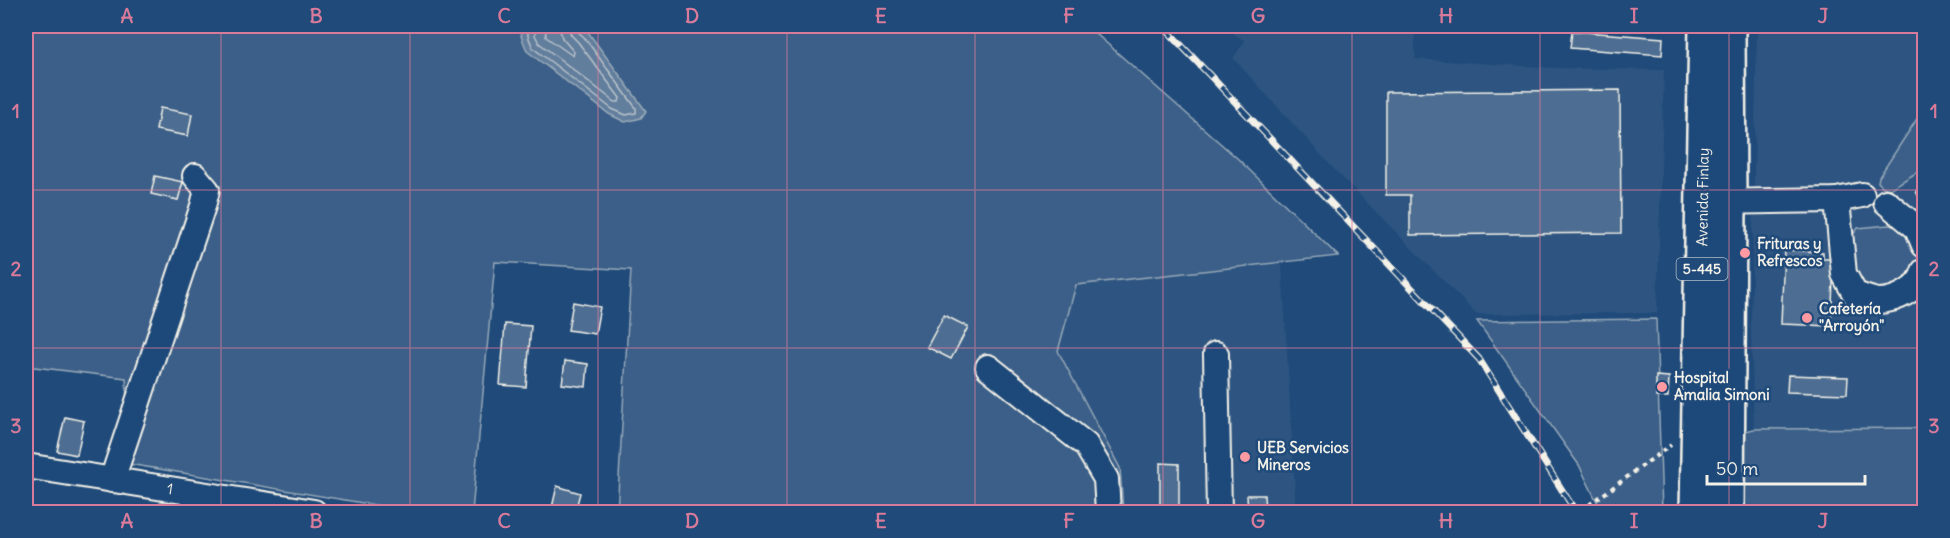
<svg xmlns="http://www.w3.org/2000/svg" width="1950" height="538" viewBox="0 0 1950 538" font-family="Delius,sans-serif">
  <rect width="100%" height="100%" fill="#1f4a7a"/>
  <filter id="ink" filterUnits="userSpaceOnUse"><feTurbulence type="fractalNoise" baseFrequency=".0167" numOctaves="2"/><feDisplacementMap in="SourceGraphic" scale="12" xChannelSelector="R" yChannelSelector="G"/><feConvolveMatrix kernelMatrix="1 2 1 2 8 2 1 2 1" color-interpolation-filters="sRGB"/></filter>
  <g filter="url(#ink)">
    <g fill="#2d5581">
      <path d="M1222,26H1415V59L1556,68L1664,70L1657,313L1476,314L1332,167L1233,58L1245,41Z"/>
      <path d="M1757,26H1828L1924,31V429H1754L1751,328Z"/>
      <path d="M1282,263L1296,512H1123L1120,468L1058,351L1076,285Z"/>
    </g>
    <g fill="#3a5f88" stroke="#97a8b8" stroke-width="1.5">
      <path d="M26,26H1087L1237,158L1338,256L1076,285L1058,351L1120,468L1123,512H617L631,270L495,262L472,512H417L129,464L126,378L26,366Z"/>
      <path d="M1924,108V168L1890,189L1883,187L1878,182L1879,177Z"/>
      <path d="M1889,225L1906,227C1909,233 1916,240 1918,247C1921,255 1919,263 1915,269C1900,296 1875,296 1854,275L1851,237L1858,228Z"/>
      <path d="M1656,319L1662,512H1602L1579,465L1477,321Z"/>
      <path d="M1924,428V512H1727L1729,435L1754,429Z"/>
    </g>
    <path fill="#627e9d" stroke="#9cacbb" stroke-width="1.5" d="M523,26H579L588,32L646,111L641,118L625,122L609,114L527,51L521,36Z"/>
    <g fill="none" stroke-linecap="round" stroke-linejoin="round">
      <g stroke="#bac3ca" stroke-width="1.5">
        <path d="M528,26V36L533,48L612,109L626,115L636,113V108L584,37L577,31L576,26"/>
        <path d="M536,26L535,35L539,43L615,102H619L620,98L578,42L571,35L568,26"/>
        <path d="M545,26L546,37L573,56L574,52L562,38L559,26"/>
      </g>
    </g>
    <g fill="#4d6e92" stroke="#f4f1e8" stroke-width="1.5">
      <path d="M1615,26H1661V29Z"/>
      <path d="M1572,31L1663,38L1662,55L1570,48Z"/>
      <path d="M1620,90L1621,233L1410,235V195H1386V92Z"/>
      <path d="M160,108L192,114L188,136L156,130Z"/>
      <path d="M155,176L183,182L178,200L151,194Z"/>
      <path d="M1924,186V209L1916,191Z"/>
      <path d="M1784,250L1823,252V259H1834L1831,326L1781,324Z"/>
      <path d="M573,302L600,307L595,334L568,330Z"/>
      <path d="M944,315L968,327L951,359L927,347Z"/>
      <path d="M505,324L531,326L526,387L500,385Z"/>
      <path d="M565,361L588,364L586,387L562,384Z"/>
      <path d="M1788,375L1848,377L1847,394L1787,392Z"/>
      <path d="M1656,376L1669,377L1668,397H1656Z"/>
      <path d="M65,417L84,421L77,455L57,451Z"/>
      <path d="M1160,463L1179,464V512H1160Z"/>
      <path d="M557,486L580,493L575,512H551Z"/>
      <path d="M1247,495H1264L1265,512H1248Z"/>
    </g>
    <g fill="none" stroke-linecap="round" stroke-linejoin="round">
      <g stroke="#f4f1e8" stroke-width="28">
        <g id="minor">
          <path d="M1837,200L1844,274L1855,294C1862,296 1871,300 1878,301C1896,301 1920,289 1924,271"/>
          <path d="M1715,202L1837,200L1862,195"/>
          <path d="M1886,202L1917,228L1924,245"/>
          <path d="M1216,354L1219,512"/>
          <path d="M988,367L1086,445L1106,479L1108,512"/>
          <path d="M26,466L314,512"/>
          <path d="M112,480L203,206L207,190L195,176"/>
        </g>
      </g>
      <g stroke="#f4f1e8" stroke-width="38">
        <g id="highway">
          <path d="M1697,512L1706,26"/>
          <path d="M1727,512L1729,202L1728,31"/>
        </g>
      </g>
      <path stroke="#f4f1e8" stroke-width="4" stroke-dasharray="4.5 4.5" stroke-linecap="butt" d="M1582,510L1671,445"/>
      <use href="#minor" stroke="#1f4a7a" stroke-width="24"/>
      <use href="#highway" stroke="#1f4a7a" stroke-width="33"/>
      <g stroke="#f4f1e8" stroke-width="7">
        <path id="rail" d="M1163,26L1479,359L1576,512"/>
      </g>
      <use href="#rail" stroke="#1f4a7a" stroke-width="4.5" stroke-dasharray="14" stroke-linecap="butt"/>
    </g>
  </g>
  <path fill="none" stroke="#d87a9a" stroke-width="1.5" stroke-opacity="0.55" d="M221,26V512M410,26V512M598,26V512M787,26V512M975,26V512M1163,26V512M1352,26V512M1540,26V512M1729,26V512M26,190H1924M26,348H1924"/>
  <g fill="#ff9aa2" stroke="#1f4a7a" stroke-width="2">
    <circle cx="1745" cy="253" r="6"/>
    <circle cx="1807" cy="318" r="6"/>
    <circle cx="1662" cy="387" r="6"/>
    <circle cx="1245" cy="457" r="6"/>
  </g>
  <g text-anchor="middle" stroke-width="5" stroke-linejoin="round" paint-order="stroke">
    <rect fill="#1f4a7a" stroke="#b4bfc7" stroke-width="1.5" x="1676.5" y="258" width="51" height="22" rx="4.5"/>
    <g font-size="14" font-weight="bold" fill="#f4f1e8">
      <text x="1702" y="274">5-445</text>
    </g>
    <g font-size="15" fill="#f4f1e8" stroke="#1f4a7a">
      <text transform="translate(1703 197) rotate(-89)" y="5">Avenida Finlay</text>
      <text transform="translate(170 489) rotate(9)" y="5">1</text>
    </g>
    <g font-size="15" font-weight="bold" fill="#f4f1e8" stroke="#1f4a7a" text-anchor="start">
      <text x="1757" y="249">Frituras y<tspan x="1757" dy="17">Refrescos</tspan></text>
      <text x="1819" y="314">Cafetería<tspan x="1819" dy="17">"Arroyón"</tspan></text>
      <text x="1674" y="383">Hospital<tspan x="1674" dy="17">Amalia Simoni</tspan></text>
      <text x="1257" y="453">UEB Servicios<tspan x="1257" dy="17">Mineros</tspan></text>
    </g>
  </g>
  <rect width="1950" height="538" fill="none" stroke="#1f4a7a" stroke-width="66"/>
  <path d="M1707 475v9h158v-9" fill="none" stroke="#f4f1e8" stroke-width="3"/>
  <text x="1716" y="475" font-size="18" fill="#f4f1e8" stroke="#1f4a7a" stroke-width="4.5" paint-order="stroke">50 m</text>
  <rect x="33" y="33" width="1884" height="472" fill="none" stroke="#d87a9a" stroke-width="2"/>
  <g font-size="20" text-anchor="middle" font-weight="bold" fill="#d87a9a">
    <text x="127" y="23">A</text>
    <text x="316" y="23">B</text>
    <text x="504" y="23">C</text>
    <text x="692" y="23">D</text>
    <text x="881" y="23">E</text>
    <text x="1069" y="23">F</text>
    <text x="1258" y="23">G</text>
    <text x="1446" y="23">H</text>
    <text x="1634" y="23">I</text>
    <text x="1823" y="23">J</text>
    <text x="16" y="118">1</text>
    <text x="1934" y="118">1</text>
    <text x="16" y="276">2</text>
    <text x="1934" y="276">2</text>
    <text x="16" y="433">3</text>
    <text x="1934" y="433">3</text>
    <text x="127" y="528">A</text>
    <text x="316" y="528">B</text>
    <text x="504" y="528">C</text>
    <text x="692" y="528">D</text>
    <text x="881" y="528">E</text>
    <text x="1069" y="528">F</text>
    <text x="1258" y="528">G</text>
    <text x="1446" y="528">H</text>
    <text x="1634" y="528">I</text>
    <text x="1823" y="528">J</text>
  </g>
</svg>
